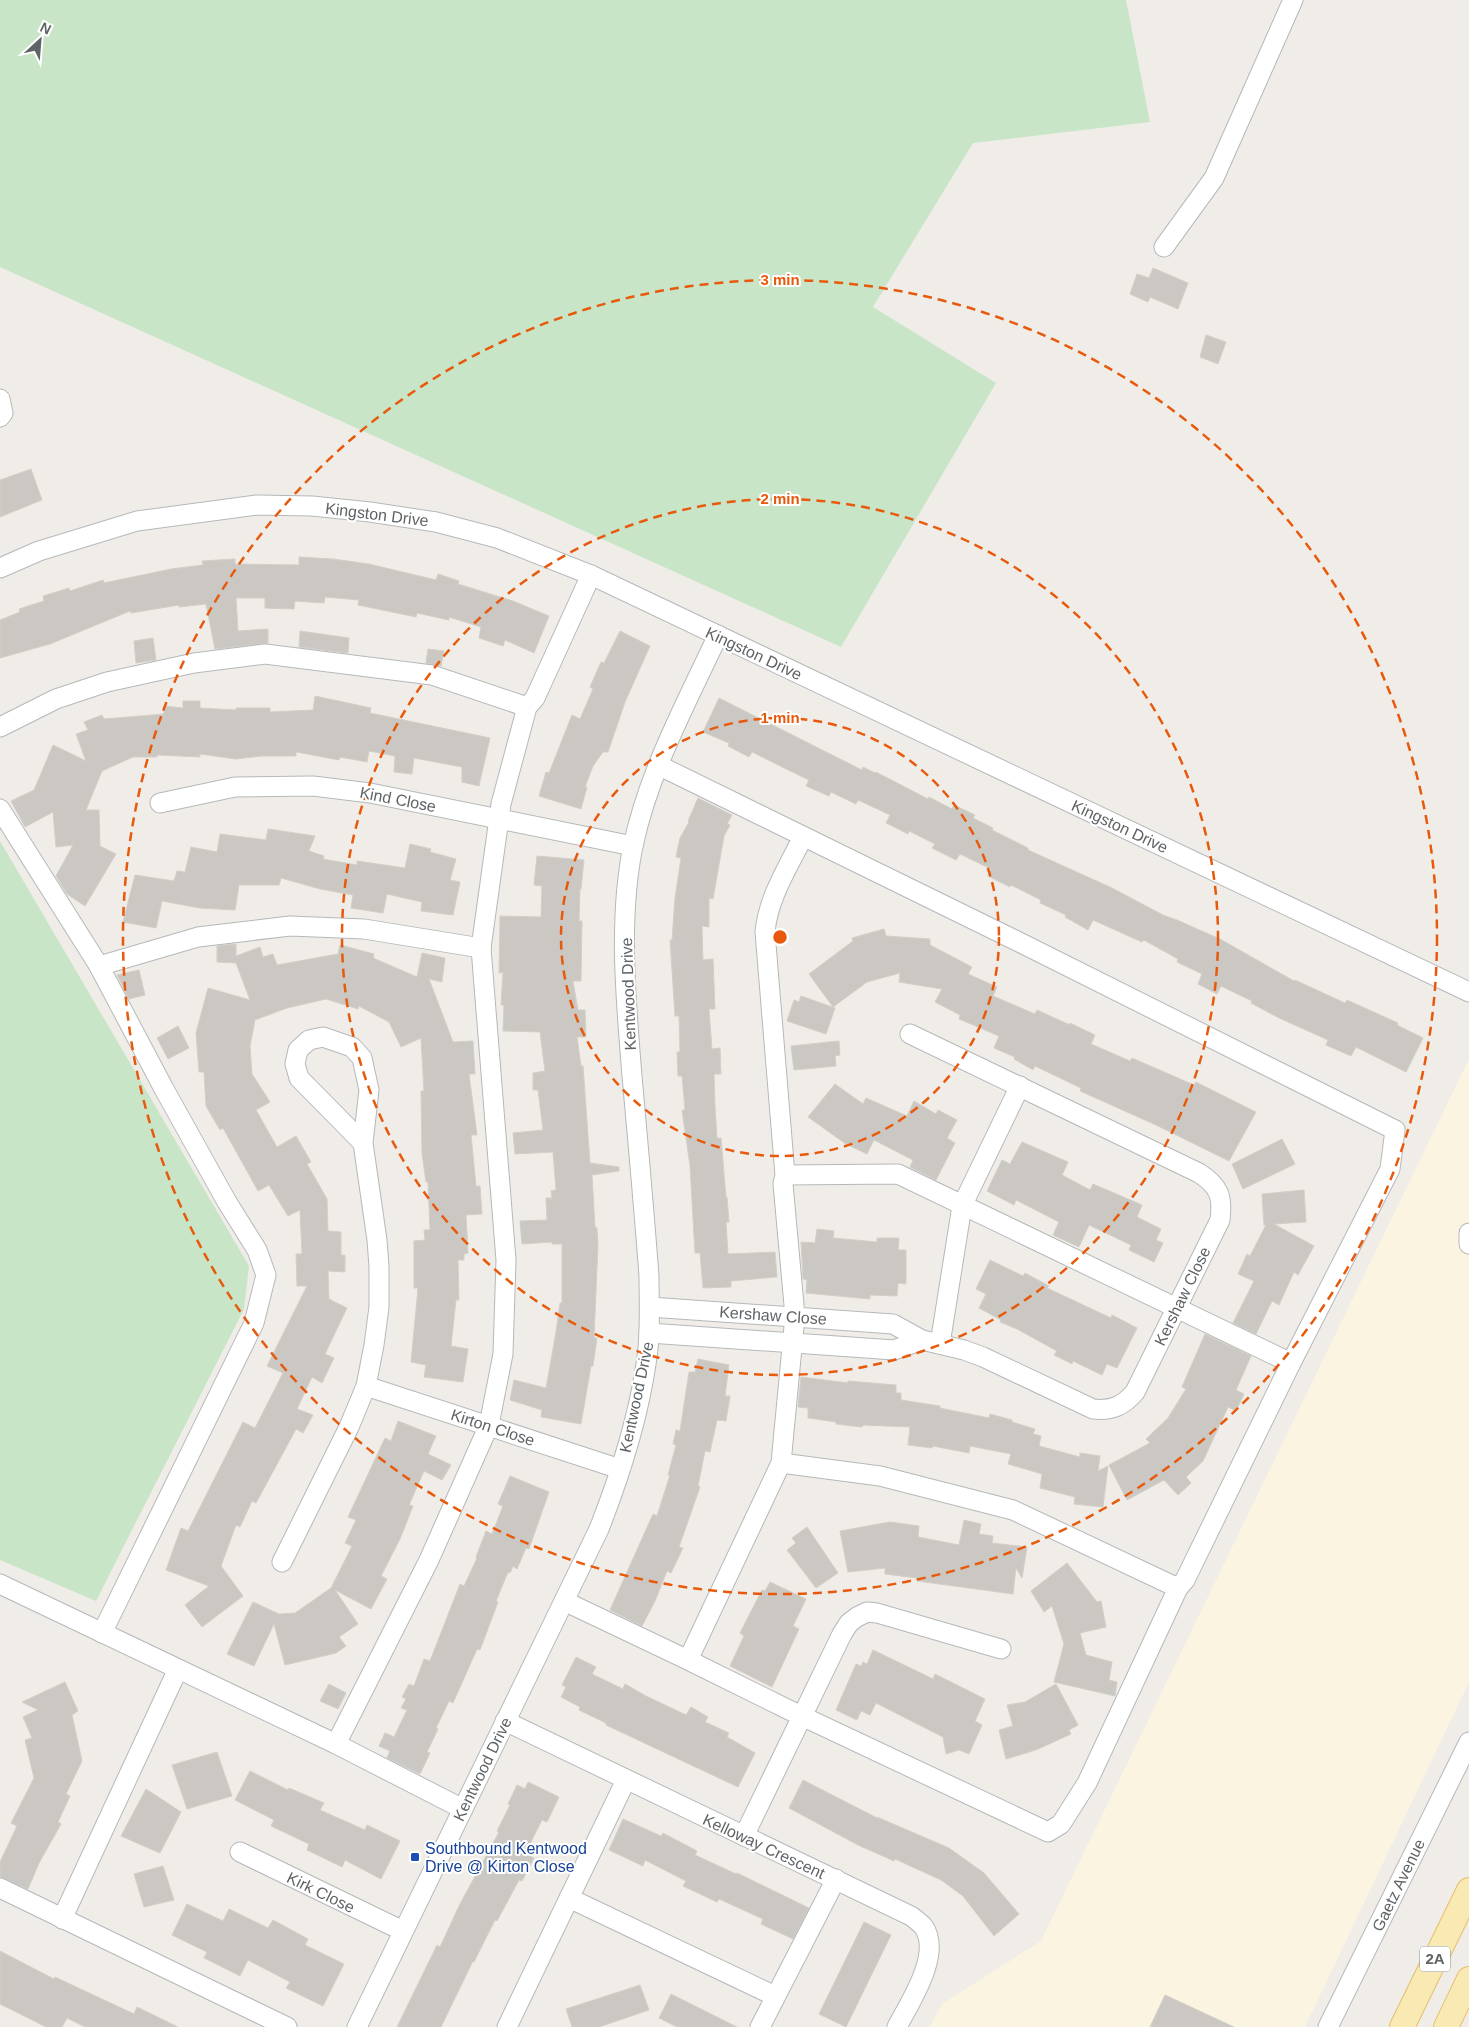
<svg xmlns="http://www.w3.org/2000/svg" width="1469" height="2027" viewBox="0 0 1469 2027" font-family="Helvetica,sans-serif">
  <rect width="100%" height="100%" fill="#f0ede8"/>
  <path fill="#fbf4e1" d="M1469,1059V1682L1305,2027H930L942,2004L1041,1941Z"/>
  <g fill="#c8e5c7">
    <path d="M0,0H1126L1150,122L973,143L873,307L996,383L841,647L0,267Z"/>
    <path d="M0,841L249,1266L244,1309L96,1601L0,1560Z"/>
  </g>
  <g fill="#cbc8c4" stroke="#d4cfc6">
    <path d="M1153,268L1188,283L1178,309L1150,297L1148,302L1130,294L1137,274L1149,278Z"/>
    <path d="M1206,335L1226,342L1218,364L1200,357Z"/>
    <path d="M31,469L42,500L0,517V480Z"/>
    <path d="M299,557L333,559L369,564L436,580L438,574L459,581L458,584L513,601L549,616L534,653L505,640L503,646L479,638L481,627L449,617V620L417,613L416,617L358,605L359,600L325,597L324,603L295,601L294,609L265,608V598H236L238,631L268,629V643L215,649L206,604L179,607V605L131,613L130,611L50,644L0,658V620L20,612L19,609L44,601L43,596L69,588L70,591L103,580L104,583L171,569L203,565L202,561L235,559V564L299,565Z"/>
    <path d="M300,631L349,638L348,653L299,647Z"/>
    <path d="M620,631L650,646L625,702L608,752H603L593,766L585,787H587L581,809L539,796L546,772L549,773L572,715L580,719L593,689L590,687L601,662L604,663Z"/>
    <path d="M153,638L156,660L136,663L134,641Z"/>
    <path d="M428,649L444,651L441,666L426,663Z"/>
    <path d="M315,696L371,708L370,713L490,738L479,786L462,782V767L414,758L412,774L394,772L395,756L369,751L367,762L340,757L339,760L296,752V756H262L236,759L200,754V757L157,755V757H133L102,771L86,810H99L100,846L116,854L85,906L67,894L56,876L73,845L56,847L53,812L25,827L11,801L34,790L53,745L86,761L76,734L88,730L84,722L102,715L104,719L164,714V706L183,708V701H200V708L236,710V708H270V712L313,710Z"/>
    <path d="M719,698L862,770L863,767L875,773L876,772L928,799L929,797L952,809L954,805L975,815L973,818L993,828L992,830L1028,848V850L1112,888L1163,915L1177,920L1220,939L1294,981L1295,980L1345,1003L1347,1000L1398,1023L1397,1025L1423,1038L1406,1072L1356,1047L1351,1056L1326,1045L1328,1040L1277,1017L1251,1003L1252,1001L1221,986L1217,994L1198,984L1202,974L1177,962L1178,959L1144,940L1142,942L1093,920L1088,930L1065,917L1066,915L1040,903L1041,900L1011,885L1010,887L988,876L991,869L960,854L956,860L932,848L935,844L909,831L908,834L886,823L890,815L858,800L856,804L831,792L829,796L806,786L809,780L782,767L752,752L749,757L728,746L729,743L703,732Z"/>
    <path d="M698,798L732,815L727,824L730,825L724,836L713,899L709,898V927L702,926L703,960L713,959L715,1009H709L712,1049L720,1048L721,1074H714L715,1106L717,1138H721L726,1197H727L729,1222H726L728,1254L775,1252L777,1277L731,1281V1287L703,1288L700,1253H695L690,1166L682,1110H685L682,1076H678L677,1052H680L679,1016H675L670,940H672L675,898L681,858L676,857L680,838L689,822L688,821Z"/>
    <path d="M268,829L315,836L309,851L324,856L323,859L357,865V861L405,868L410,844L431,849L430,852L456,859L450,880L460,882L453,915L421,911L422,902L387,894L383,913L351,908L353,895L320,889L281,878L279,885H239L235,910L200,908L162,901L156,928L123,922L135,875L174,881L177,871L185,872L191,847L217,852L220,834L266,840Z"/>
    <path d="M537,856L584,860L581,889H580L579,921H582L581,981H573L578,1010H585L586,1037H577L581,1066H583L590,1163L619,1167V1171L592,1175L595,1227L597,1228L598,1245L594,1338H597L593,1366H591L581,1424L541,1417L542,1410L510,1400L514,1380L546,1388L556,1332L560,1303H562V1244H552V1242L522,1244L520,1221L547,1220L546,1198H552L551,1191L556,1190L553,1152L515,1154L513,1133L543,1130L538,1090H533V1073L545,1071L540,1032L503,1031L504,1005H501L503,972L499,973L500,916L541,917L542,886L534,885Z"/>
    <path d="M884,929L886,936L930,939V945L972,967L968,974L997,987L993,996L1035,1014L1037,1010L1070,1025V1023L1095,1035L1091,1044L1130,1061L1132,1058L1194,1085L1196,1082L1256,1112L1229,1161L1156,1125L1080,1091L1081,1088L1035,1066L1033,1070L1014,1059L1015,1057L994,1048L999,1036L959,1019L960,1015L935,1002L942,989L899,982L900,973L867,982L833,1007L809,974L853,941L852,938Z"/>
    <path d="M236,944V956L260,947L263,957L273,954L277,965L338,954L340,945L374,954L373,958L417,977L422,953L445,958L442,982L429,979L453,1042L473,1041L475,1074H469L477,1135H471L476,1186H480L482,1214L466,1215L468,1253L464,1254V1260H458L459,1300H456L451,1346L468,1349L463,1382L424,1377L426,1365L411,1362L418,1288H414V1241L425,1240L424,1230H430L428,1182H426L422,1153L421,1091H424L421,1038L401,1047L389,1022L359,1006L358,1009L326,999L287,1008L255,1020L250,1046L252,1074L270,1102L256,1110L277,1147L296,1136L311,1162L307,1164L327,1199L328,1231L341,1232V1255H345V1272L328,1271L329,1299L347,1308L325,1354L334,1358L322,1383L312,1377L297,1409L313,1415L303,1433L296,1429L256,1503L252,1501L240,1527L236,1525L221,1566L243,1596L202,1627L185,1605L209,1586L166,1570L181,1528L188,1531L243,1422L255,1428L283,1373L267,1366L307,1286H297L296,1254H302L300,1210L288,1216L269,1185L258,1191L223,1128L220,1130L206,1106L204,1072H199L196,1033L208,988L250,1000L236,963L217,962V946Z"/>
    <path d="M139,970L145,995L129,999L117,975Z"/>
    <path d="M801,996L835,1008L826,1034L787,1021L794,1000L799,1002Z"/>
    <path d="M178,1026L189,1048L168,1059L157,1038Z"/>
    <path d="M839,1041L840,1055L835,1056L836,1066L794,1070L791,1046Z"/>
    <path d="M835,1084L863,1104L866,1098L907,1116L914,1101L936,1114L938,1110L957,1120L947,1138L955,1143L936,1180L910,1167L913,1160L874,1140L867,1154L846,1144L808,1117Z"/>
    <path d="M1282,1139L1295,1164L1243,1189L1232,1164Z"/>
    <path d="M1022,1142L1068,1162L1062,1175L1090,1190L1093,1184L1142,1205L1137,1217L1161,1229L1156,1240L1163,1243L1154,1262L1129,1250L1131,1245L1089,1225L1079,1247L1053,1235L1059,1222L1016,1200L1014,1205L987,1191L1002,1160L1010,1164Z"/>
    <path d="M1304,1190L1306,1222L1274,1224L1314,1246L1298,1275L1294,1272L1279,1305L1272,1301L1256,1334L1233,1323L1254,1281L1238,1274L1247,1254L1250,1256L1266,1225H1264L1262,1194Z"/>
    <path d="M817,1229L834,1231L833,1238L877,1242V1238H899L898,1250H906V1284L898,1283L897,1296L870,1295V1299L806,1293L807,1280L803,1279L801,1242L815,1243Z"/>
    <path d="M990,1260L1023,1276L1025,1273L1049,1286L1047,1288L1111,1318L1112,1315L1137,1328L1117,1368L1107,1364L1102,1375L1073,1361L1072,1364L1054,1355L1057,1351L1017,1329L1000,1322L1001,1320L979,1308L986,1294L976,1289Z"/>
    <path d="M1205,1334L1251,1356L1236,1390L1244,1394L1236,1411L1228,1407L1203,1461L1186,1477L1191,1483L1178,1495L1164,1480L1127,1500L1109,1465L1150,1443L1146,1439L1168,1418L1186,1389L1182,1387Z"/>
    <path d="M698,1359L729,1365L725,1396H730L726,1421L717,1420L710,1452L705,1451L698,1486L700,1487L679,1547L683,1548L671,1573L667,1571L655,1601L642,1626L610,1610L653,1514L657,1516L670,1475H668L676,1445L673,1444L676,1430L680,1431L689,1372H695Z"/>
    <path d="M801,1377L848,1383V1381L896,1385V1393H901V1400L940,1406V1408L989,1418L990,1414L1012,1420V1422L1035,1429L1033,1434L1041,1436L1039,1446L1080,1457V1453L1100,1456L1098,1471L1108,1466L1103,1507L1074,1504L1075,1497L1040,1488L1042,1474L1008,1464L1011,1454L970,1446L969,1453L933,1446L932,1448L908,1445L910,1427L863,1425L862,1427L836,1424V1422L808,1418V1408L798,1407Z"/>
    <path d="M398,1421L436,1436L428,1454L451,1465L442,1480L424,1471L409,1505L413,1506L400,1539L381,1576L387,1579L371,1609L335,1590L358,1624L339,1637L346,1646L336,1653L285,1665L274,1624L254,1666L227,1654L253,1602L279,1614L295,1613L331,1588L352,1546L345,1543L356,1520L348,1517L385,1438L391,1441Z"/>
    <path d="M510,1476L549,1492L529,1549L526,1548L517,1569L513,1566L510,1573L508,1572L496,1601L498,1602L480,1650L477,1649L453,1703L449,1701L436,1728L438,1729L427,1752L430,1753L420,1774L387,1758L390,1751L379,1746L385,1733L394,1737L407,1710L401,1708L406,1699L402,1697L409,1684L414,1686L424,1659L430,1661L460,1584L464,1586L477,1558L476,1557L486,1531L492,1534L503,1506L498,1504Z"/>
    <path d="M964,1520L981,1524L979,1534L993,1536L992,1543L1027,1547L1022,1578L1016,1568L1013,1594L917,1581V1578L885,1574V1568L848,1572L840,1531L890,1522L919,1526L918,1537L959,1545Z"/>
    <path d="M807,1527L838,1573L816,1588L787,1550L796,1543L792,1538Z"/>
    <path d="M1067,1563L1097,1602L1101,1601L1106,1627L1080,1633L1086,1655L1112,1662L1109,1680L1117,1682L1115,1696L1054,1682L1064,1644L1052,1606L1044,1612L1031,1591Z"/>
    <path d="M770,1582L806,1599L793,1626L799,1629L772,1687L730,1666L744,1636L740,1633L762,1590L765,1591Z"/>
    <path d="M873,1650L933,1679L935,1674L985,1699L975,1721L982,1725L969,1754L959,1750L946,1754L943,1737L876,1703L870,1715L861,1711L857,1720L836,1710L856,1664L861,1666L863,1662L867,1664Z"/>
    <path d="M576,1657L596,1667L592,1674L623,1689L625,1684L646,1696L686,1715L691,1707L708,1717L705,1722L729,1733L727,1737L755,1753L738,1787L606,1725V1723L579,1710L580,1707L561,1697L566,1687L562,1685Z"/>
    <path d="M65,1682L78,1711L72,1715L82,1761L66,1794L70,1796L58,1822L61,1824L39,1863L28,1889L0,1877V1862L17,1826L11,1823L34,1778L25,1740L32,1738L23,1717L38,1710L22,1702Z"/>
    <path d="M329,1684L346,1693L338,1709L320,1701Z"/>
    <path d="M1056,1684L1078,1725L1069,1730L1071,1734L1036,1750L1006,1759L999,1730L1013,1726L1007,1705L1025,1702Z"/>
    <path d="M217,1752L232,1796L187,1809L172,1765Z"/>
    <path d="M250,1771L288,1790L289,1788L324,1803L320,1810L365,1830L367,1825L400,1841L381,1879L345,1860L342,1867L307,1850L309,1844L271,1826L274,1820L235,1800Z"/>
    <path d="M803,1780L877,1818V1817L949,1848L984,1873L1019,1914L994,1936L963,1896L941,1880L895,1859L894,1861L858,1845L789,1808Z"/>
    <path d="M528,1782L559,1797L547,1822L542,1820L525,1854L534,1858L522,1881L519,1880L497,1921L495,1920L474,1962L473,1961L441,2027H397L437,1945L440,1947L460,1904L499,1832L497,1831L510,1805L508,1804L517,1785L525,1789Z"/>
    <path d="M146,1789L181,1812L160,1853L121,1836Z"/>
    <path d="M623,1819L661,1836L663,1833L697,1851L695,1855L736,1874L737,1873L809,1908L793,1939L761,1924L763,1919L719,1899L717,1902L683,1886L686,1881L645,1860L643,1866L609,1850Z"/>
    <path d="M163,1866L174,1900L144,1907L134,1874Z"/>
    <path d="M187,1904L223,1921L229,1909L268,1928L273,1920L308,1939L305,1945L344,1964L323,2006L286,1988L290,1982L248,1960L240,1976L204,1958L207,1952L172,1935Z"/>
    <path d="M864,1922L891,1935L846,2027L819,2014Z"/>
    <path d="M0,1951L54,1979L55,1977L134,2014L137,2007L178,2027H85L67,2018L62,2027H46L0,2004Z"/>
    <path d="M640,1985L649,2010L599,2027H572L566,2009Z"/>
    <path d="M671,1994L737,2027H677L659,2018Z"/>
    <path d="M1165,1995L1234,2027H1150Z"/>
  </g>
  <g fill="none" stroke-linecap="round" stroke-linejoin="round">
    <g stroke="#b5b8bb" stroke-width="21">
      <g id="minor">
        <path d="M1164,247L1214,178L1293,0"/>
        <path d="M0,399L3,413L0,417"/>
        <path d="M0,568L39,551L137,521L257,505L312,506L370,512L436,522L497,538L591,575L1469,992"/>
        <path d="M0,727L56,699L107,682L194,663L265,654L432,675L527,707"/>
        <path d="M658,765L1019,942L1395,1130L1390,1169L1291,1363L1185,1580L1178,1588L1087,1783L1061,1824L1048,1832L789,1710L688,1660L781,1463L795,1316L783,1184L785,1175L765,932C768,898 788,867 803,837"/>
        <path d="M160,803L235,787L313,786L370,793L633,846"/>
        <path d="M0,809L99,966L164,1089L227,1202L257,1250L266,1275L254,1323L102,1633"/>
        <path d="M99,966L198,937L290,926L364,929L481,948"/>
        <path d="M785,1175L898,1174L1291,1363"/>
        <path d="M1469,1233V1244"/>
        <path d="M650,1307L893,1324L922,1340L964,1350L983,1357L1093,1409C1112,1411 1123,1406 1135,1392L1220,1220C1223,1196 1219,1186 1199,1173L910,1034"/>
        <path d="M649,1333L894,1350L922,1340"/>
        <path d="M940,1344L962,1206L1020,1086"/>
        <path d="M366,1386L620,1469"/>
        <path d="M781,1463L880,1476L1013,1510L1178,1588"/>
        <path d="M282,1562L349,1427L366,1386L374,1345L379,1307V1267L377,1240L363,1143L369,1090L362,1058L352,1047L323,1037L309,1040L298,1050L295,1064L299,1078L363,1143"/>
        <path d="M0,1584L336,1744L463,1809"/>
        <path d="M564,1601L688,1660"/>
        <path d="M505,1721L911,1916C915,1919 920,1923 923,1926C943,1953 910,2002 897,2027"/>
        <path d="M336,1744L429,1560L489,1425L503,1354L506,1260L481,948L501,804L527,707L535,698L591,575"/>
        <path d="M744,1836L842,1634L849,1623L857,1617L867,1612L877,1613L1001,1649"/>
        <path d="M240,1852L403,1931"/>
        <path d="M0,1888L287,2027"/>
        <path d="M569,1898L775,1996"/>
        <path d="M62,1919L178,1669"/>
        <path d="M357,2027L599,1529C619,1478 638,1419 646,1364C651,1335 649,1305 649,1276C644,1209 638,1143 632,1076C626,1001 618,920 633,846C649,771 686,704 718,635"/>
        <path d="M507,2027L626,1780"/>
        <path d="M760,2027L836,1879"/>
        <path d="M1328,2027L1469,1742"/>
      </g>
    </g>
    <g stroke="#e6bd6a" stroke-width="26">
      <g id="major">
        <path d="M1402,2027L1469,1890"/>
        <path d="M1446,2027L1469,1979"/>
      </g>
    </g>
    <use href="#minor" stroke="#fff" stroke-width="19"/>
    <use href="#major" stroke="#f9eab4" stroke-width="24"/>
  </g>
  <g fill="none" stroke="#e8590c" stroke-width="2.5" stroke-dasharray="9 6">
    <circle cx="780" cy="937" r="219"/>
    <circle cx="780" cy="937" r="438"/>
    <circle cx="780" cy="937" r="657"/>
  </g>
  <rect fill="#1a4fb4" stroke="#fff" stroke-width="2" x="410" y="1852" width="10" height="10" rx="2.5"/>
  <g text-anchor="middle" stroke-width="4" stroke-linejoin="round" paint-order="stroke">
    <rect fill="#fff" stroke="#8f9294" stroke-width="1" x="1420" y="1946.5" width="30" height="25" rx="4"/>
    <g font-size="15" font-weight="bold" fill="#5f6366">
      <text x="1435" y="1964">2A</text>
    </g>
    <g font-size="16" fill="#5f6366" stroke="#fff">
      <text transform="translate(377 514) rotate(7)" y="6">Kingston Drive</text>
      <text transform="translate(754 653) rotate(25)" y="6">Kingston Drive</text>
      <text transform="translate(398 799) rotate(11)" y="6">Kind Close</text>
      <text transform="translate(1120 826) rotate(25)" y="6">Kingston Drive</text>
      <text transform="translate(628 994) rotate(-92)" y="6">Kentwood Drive</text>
      <text transform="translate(1182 1296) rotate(-64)" y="6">Kershaw Close</text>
      <text transform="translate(773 1315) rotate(4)" y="6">Kershaw Close</text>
      <text transform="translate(636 1397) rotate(-78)" y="6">Kentwood Drive</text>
      <text transform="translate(493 1427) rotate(18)" y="6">Kirton Close</text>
      <text transform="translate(482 1769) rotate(-64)" y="6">Kentwood Drive</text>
      <text transform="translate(764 1846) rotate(25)" y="6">Kelloway Crescent</text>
      <text transform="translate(1398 1885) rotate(-64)" y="6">Gaetz Avenue</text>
      <text transform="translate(321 1892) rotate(26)" y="6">Kirk Close</text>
    </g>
    <g font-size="16" fill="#164399" stroke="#fff" text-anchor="start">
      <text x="425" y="1854">Southbound Kentwood<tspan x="425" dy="18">Drive @ Kirton Close</tspan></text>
    </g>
  </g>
  <circle cx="780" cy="937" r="8" fill="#e8590c" stroke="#fff" stroke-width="2.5"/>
  <g font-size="15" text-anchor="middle" font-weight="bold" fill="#e8590c" stroke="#fff" stroke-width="4" stroke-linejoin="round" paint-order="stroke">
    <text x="780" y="285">3 min</text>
    <text x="780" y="504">2 min</text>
    <text x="780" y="723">1 min</text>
  </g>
  <g transform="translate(40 40) rotate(26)" stroke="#ffffff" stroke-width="4" paint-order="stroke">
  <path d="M0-4L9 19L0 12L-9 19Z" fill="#5f6366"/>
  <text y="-8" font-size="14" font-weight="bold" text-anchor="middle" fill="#5f6366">N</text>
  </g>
</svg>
